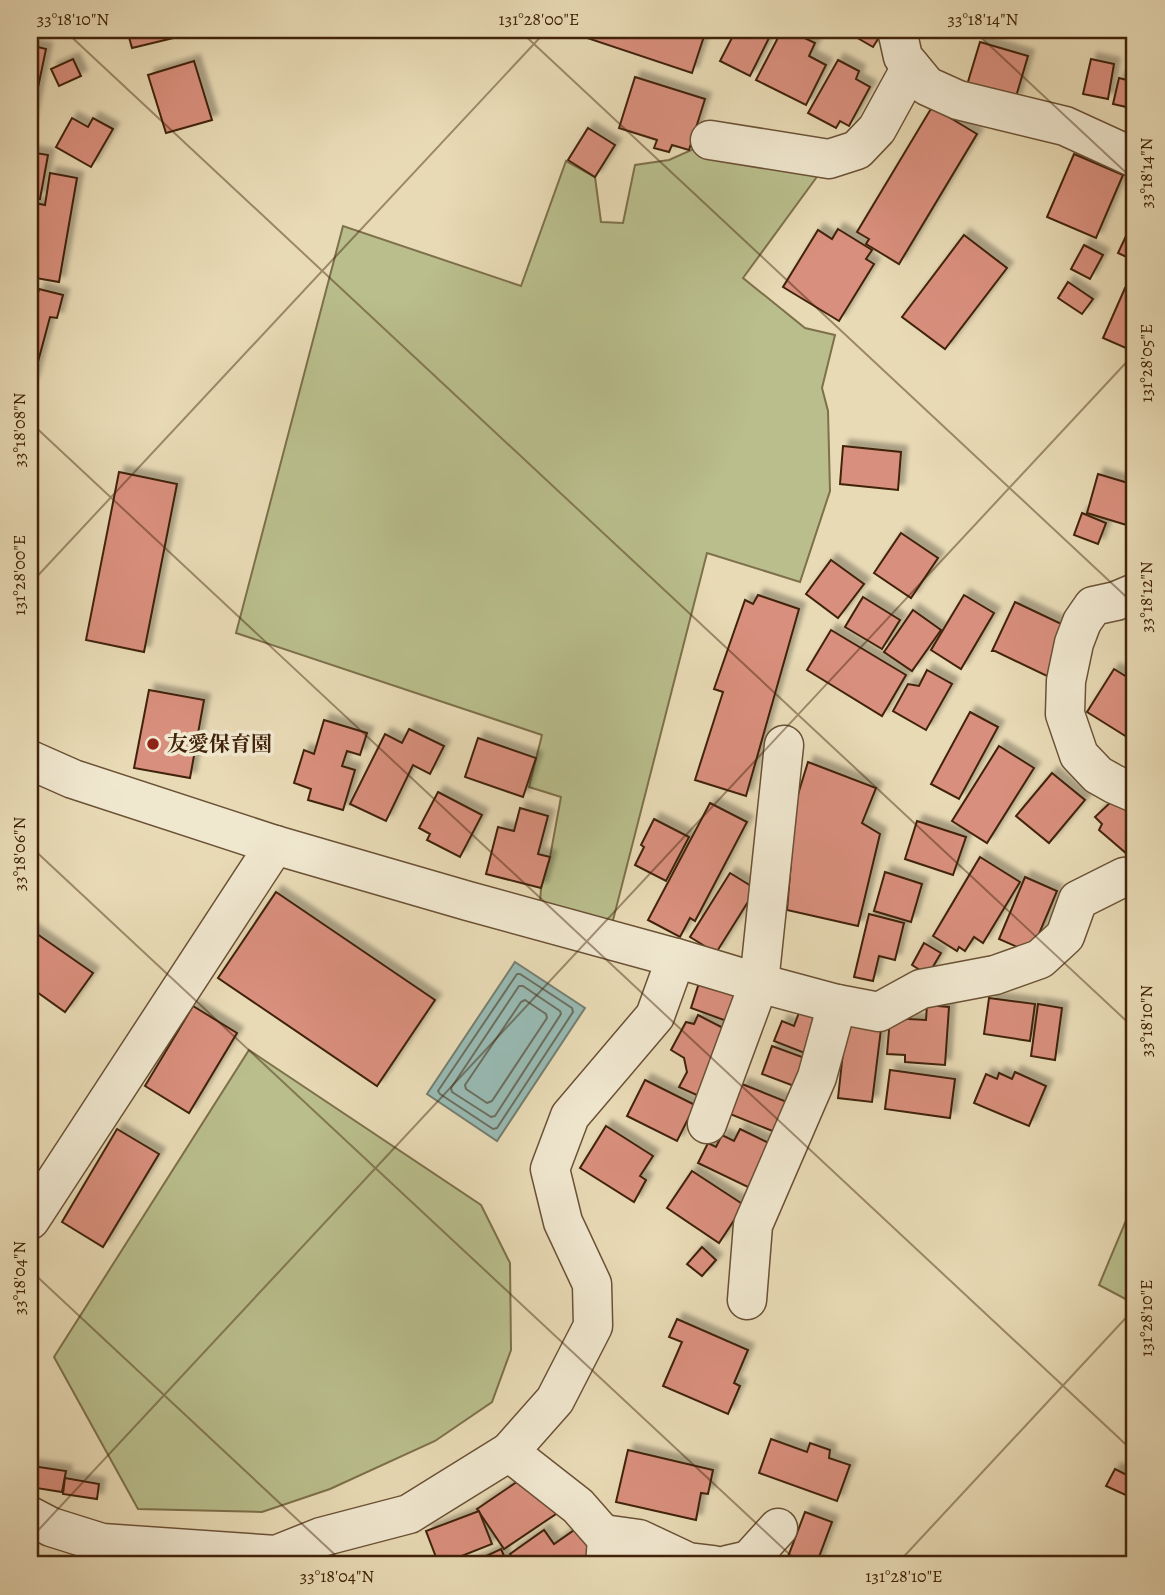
<svg xmlns="http://www.w3.org/2000/svg" width="1165" height="1595" viewBox="0 0 1165 1595" font-family="Alegreya,'Noto Serif JP',serif">
  <defs>
    <filter id="shadow"><feDropShadow dx="6" dy="-6" stdDeviation="2" flood-color="#0004"/></filter>
  </defs>
  <rect width="100%" height="100%" fill="#e8dab5"/>
  <filter id="stains"><feTurbulence type="fractalNoise" baseFrequency=".00286" numOctaves="4"/><feColorMatrix values="0 0 0 0 .2 0 0 0 0 .09 0 0 0 0 .02 0 0 0 .5 -.17"/></filter>
  <radialGradient id="worn" r=".72"><stop offset=".6" stop-color="#630" stop-opacity="0"/><stop offset="1" stop-color="#630" stop-opacity=".3"/></radialGradient>
  <g fill="#b9be8c" stroke="#7d704b" stroke-width="2">
    <path d="M698,147L819,174L743,278L805,328L835,335L822,388L828,411L830,491L800,582L707,553L612,924L540,903L541,888L550,857L561,797L529,787L542,735L236,633L343,226L521,286L566,161L595,177L601,222L623,223L635,165L669,160Z"/>
    <path d="M249,1050L481,1205L510,1263L511,1350L492,1402L435,1441L330,1489L262,1512L138,1509L54,1357Z"/>
    <path d="M1135,1199V1304L1099,1285Z"/>
  </g>
  <path fill="#98bab3" stroke="#757e6f" stroke-width="2" d="M515,962L585,1008L497,1141L427,1094Z"/>
  <g fill="none" stroke-linecap="round" stroke-linejoin="round">
    <g stroke="#6c6e5e" stroke-width="2">
      <path d="M517,974H520L572,1008L573,1012L497,1128L493,1129L440,1094L438,1091Z"/>
      <path d="M519,986H523L560,1011L561,1014L495,1116L491,1117L452,1092L451,1088Z"/>
      <path d="M525,1000L546,1014L547,1018L492,1101L487,1103L466,1089L465,1085L521,1002Z"/>
    </g>
  </g>
  <g fill="#d98f7d" stroke="#41230a" stroke-width="2" filter="url(#shadow)">
    <path d="M127,30H193L194,33L132,48Z"/>
    <path d="M590,30H706L692,73L587,38Z"/>
    <path d="M736,30H773L750,76L720,61Z"/>
    <path d="M782,30H788L815,43L809,56L826,65L806,105L756,80Z"/>
    <path d="M858,30H881L883,31L873,47L854,36Z"/>
    <path d="M980,42L1028,56L1015,100L967,85Z"/>
    <path d="M30,45L46,49L30,126Z"/>
    <path d="M73,59L81,76L59,86L51,69Z"/>
    <path d="M1091,59L1114,64L1108,99L1083,94Z"/>
    <path d="M838,60L859,71L856,79L870,87L849,126L840,121L836,128L808,113Z"/>
    <path d="M194,61L212,120L166,133L148,75Z"/>
    <path d="M635,77L705,99L689,150L672,145L669,152L654,148L657,140L619,128Z"/>
    <path d="M1119,78L1135,82V109L1113,104Z"/>
    <path d="M932,107L977,134L899,264L866,244L869,239L857,232Z"/>
    <path d="M72,118L88,127L93,118L113,129L91,167L56,147Z"/>
    <path d="M588,128L615,145L595,177L568,160Z"/>
    <path d="M30,152L48,155L40,199L30,197Z"/>
    <path d="M1074,154L1123,175L1096,238L1047,217Z"/>
    <path d="M50,173L77,178L59,282L30,277V202L45,205Z"/>
    <path d="M1135,217V261L1118,253Z"/>
    <path d="M838,229L872,250L866,259L874,264L839,321L783,287L818,230L832,239Z"/>
    <path d="M964,235L1007,268L945,349L902,317Z"/>
    <path d="M1084,245L1103,255L1090,279L1071,269Z"/>
    <path d="M1068,282L1093,299L1082,314L1058,298Z"/>
    <path d="M1125,288L1135,292V352L1103,338Z"/>
    <path d="M39,289L63,295L57,318L50,317L32,384L30,383V295L37,297Z"/>
    <path d="M843,446L901,452L898,490L840,484Z"/>
    <path d="M119,472L177,484L144,652L86,640Z"/>
    <path d="M1098,474L1135,485V518L1133,527L1087,513Z"/>
    <path d="M1082,513L1106,523L1098,544L1074,535Z"/>
    <path d="M901,533L938,558L911,598L874,573Z"/>
    <path d="M831,560L864,584L838,618L806,594Z"/>
    <path d="M758,595L799,609L746,796L695,780L723,692L714,689L745,600L753,604Z"/>
    <path d="M964,595L994,613L961,669L931,650Z"/>
    <path d="M863,597L900,620L882,649L845,627Z"/>
    <path d="M1015,602L1072,629L1049,677L995,651H992Z"/>
    <path d="M913,610L941,630L912,671L884,652Z"/>
    <path d="M831,630L906,675L882,716L807,670Z"/>
    <path d="M1114,669L1135,682V742L1087,712Z"/>
    <path d="M927,670L952,684L926,730L893,711L908,684L919,686Z"/>
    <path d="M149,690L204,700L190,778L134,768Z"/>
    <path d="M970,712L998,727L959,799L931,784Z"/>
    <path d="M324,720L367,733L360,755L347,751L342,766L355,770L343,810L308,800L311,789L294,783L304,750L314,754Z"/>
    <path d="M409,729L444,746L430,774L413,765L386,821L350,804L385,734L402,743Z"/>
    <path d="M478,738L536,758L523,797L465,777Z"/>
    <path d="M999,746L1034,768L987,843L952,821Z"/>
    <path d="M808,762L876,788L862,823L880,834L858,926L787,910L796,801Z"/>
    <path d="M1052,773L1085,800L1049,843L1016,816Z"/>
    <path d="M438,792L482,815L460,857L427,840L430,834L419,828Z"/>
    <path d="M1114,799L1135,810V845L1127,854L1099,830L1102,824L1095,817Z"/>
    <path d="M710,803L747,822L695,921L690,918L680,937L648,920Z"/>
    <path d="M520,808L548,816L538,854L550,857L541,888L486,874L498,827L514,831Z"/>
    <path d="M654,819L689,837L666,881L635,865L644,847L641,845Z"/>
    <path d="M917,821L966,837L953,875L905,859Z"/>
    <path d="M980,857L1020,882L983,943L974,937L965,951L959,947L957,951L933,936Z"/>
    <path d="M885,872L922,884L911,922L874,911Z"/>
    <path d="M730,873L756,889L716,953L690,937Z"/>
    <path d="M1025,877L1057,891L1031,953L999,939Z"/>
    <path d="M276,892L435,1000L377,1086L218,978Z"/>
    <path d="M869,914L904,923L895,960L879,956L873,981L854,977Z"/>
    <path d="M30,929L93,973L65,1012L30,987Z"/>
    <path d="M924,943L941,953L928,975L912,965Z"/>
    <path d="M699,983L744,999L735,1024L691,1008Z"/>
    <path d="M989,998L1035,1004L1030,1041L984,1034Z"/>
    <path d="M1038,1004L1062,1008L1055,1060L1031,1056Z"/>
    <path d="M927,1005L949,1007L945,1065L905,1062V1055L887,1054L890,1018L926,1020Z"/>
    <path d="M193,1006L237,1033L189,1113L145,1086Z"/>
    <path d="M801,1007L830,1018L815,1057L774,1041L782,1021L794,1026Z"/>
    <path d="M698,1015L731,1032L701,1097L679,1087L687,1072L684,1058L671,1050L686,1022L694,1024Z"/>
    <path d="M846,1025L881,1029L872,1102L838,1098Z"/>
    <path d="M772,1046L813,1061L802,1089L762,1074Z"/>
    <path d="M890,1070L955,1079L950,1118L885,1109Z"/>
    <path d="M1015,1072L1046,1086L1029,1126L974,1103L986,1074L997,1079L999,1073L1012,1079Z"/>
    <path d="M645,1080L695,1105L677,1141L627,1116Z"/>
    <path d="M742,1084L792,1104L780,1134L730,1114Z"/>
    <path d="M606,1126L653,1156L640,1176L646,1180L634,1202L580,1168Z"/>
    <path d="M117,1129L159,1154L103,1247L62,1222Z"/>
    <path d="M740,1129L773,1145L752,1189L698,1163L708,1143L716,1147L722,1135L734,1141Z"/>
    <path d="M692,1171L744,1205L719,1243L667,1208Z"/>
    <path d="M702,1247L716,1260L702,1276L687,1264Z"/>
    <path d="M677,1319L748,1350L734,1383L740,1386L728,1414L663,1386L682,1342L669,1337Z"/>
    <path d="M771,1439L807,1452L810,1443L830,1450L829,1458L850,1465L837,1501L759,1473Z"/>
    <path d="M628,1450L713,1470L708,1494L701,1493L696,1520L616,1502Z"/>
    <path d="M32,1466L66,1471L62,1492L30,1487Z"/>
    <path d="M1115,1469L1135,1479V1487L1130,1497L1106,1486Z"/>
    <path d="M524,1477L544,1496L556,1514L504,1549L477,1509Z"/>
    <path d="M65,1478L99,1484L97,1499L63,1494Z"/>
    <path d="M479,1511L492,1544L439,1565L426,1531Z"/>
    <path d="M805,1512L832,1522L816,1565H795L786,1562Z"/>
    <path d="M580,1526L597,1550L574,1565H518L510,1554L544,1530L554,1544Z"/>
    <path d="M501,1549L508,1565H467Z"/>
  </g>
  <g fill="none" stroke-linecap="round" stroke-linejoin="round">
    <g stroke="#6b5135" stroke-width="41">
      <g id="minor">
        <path d="M897,30L903,57L927,86L958,100L1065,126L1135,158"/>
        <path d="M710,140L829,159L857,150L877,129L911,67"/>
        <path d="M1135,593L1116,601L1093,606L1082,622L1074,643L1066,681L1065,714L1079,755L1098,775L1114,784L1135,793"/>
        <path d="M30,760L73,779L275,845L468,901L676,958L759,983L837,1004L879,1012L921,989L995,975L1040,959L1065,936L1078,900L1124,877L1135,876"/>
        <path d="M707,1124L759,983L784,745"/>
        <path d="M30,1220L275,845"/>
        <path d="M747,1300L753,1225L817,1077L837,1004"/>
        <path d="M509,1452L578,1506L607,1539L605,1565"/>
        <path d="M30,1516L51,1527L102,1543L276,1555L321,1537L409,1514L509,1452L555,1400L593,1326L592,1284L563,1222L550,1169L570,1116L655,1016L676,958"/>
        <path d="M603,1534L639,1539L688,1562L713,1565"/>
        <path d="M727,1565L749,1560L778,1528"/>
      </g>
    </g>
    <use href="#minor" stroke="#f0e7cf" stroke-width="38"/>
  </g>
  <path fill="none" stroke="#41230a" stroke-width="2" stroke-opacity="0.45" d="M64,30L1135,1029M519,30L1135,605M973,30L1135,181M30,422L1135,1453M30,584L547,30M30,846L801,1565M30,1270L346,1565M30,1539L1135,353M896,1565L1135,1308"/>
  <circle fill="#8f2418" stroke="#f0e7cf" stroke-width="2.5" cx="153" cy="744" r="7"/>
  <g text-anchor="middle" stroke-width="7" stroke-linejoin="round" paint-order="stroke">
    <g font-size="21" font-weight="bold" fill="#41230a" stroke="#f0e7cf" text-anchor="start">
      <text x="167" y="751">友愛保育園</text>
    </g>
  </g>
  <rect width="1165" height="1595" fill="none" stroke="#e8dab5" stroke-width="77"/>
  <rect x="38" y="38" width="1088" height="1518" fill="none" stroke="#41230a" stroke-width="2.5"/>
  <g font-size="18" text-anchor="middle" fill="#41230a">
    <text x="73" y="25">33°18'10"N</text>
    <text x="539" y="25">131°28'00"E</text>
    <text x="983" y="25">33°18'14"N</text>
    <text transform="translate(1146 173) rotate(-90)" y="6">33°18'14"N</text>
    <text transform="translate(1146 363) rotate(-90)" y="6">131°28'05"E</text>
    <text transform="translate(19 430) rotate(-90)" y="6">33°18'08"N</text>
    <text transform="translate(19 575) rotate(-90)" y="6">131°28'00"E</text>
    <text transform="translate(1146 597) rotate(-90)" y="6">33°18'12"N</text>
    <text transform="translate(19 854) rotate(-90)" y="6">33°18'06"N</text>
    <text transform="translate(1146 1021) rotate(-90)" y="6">33°18'10"N</text>
    <text transform="translate(19 1278) rotate(-90)" y="6">33°18'04"N</text>
    <text transform="translate(1146 1318) rotate(-90)" y="6">131°28'10"E</text>
    <text x="337" y="1582">33°18'04"N</text>
    <text x="904" y="1582">131°28'10"E</text>
  </g>
  <rect width="100%" height="100%" filter="url(#stains)"/>
  <rect width="100%" height="100%" fill="url(#worn)"/>
</svg>
